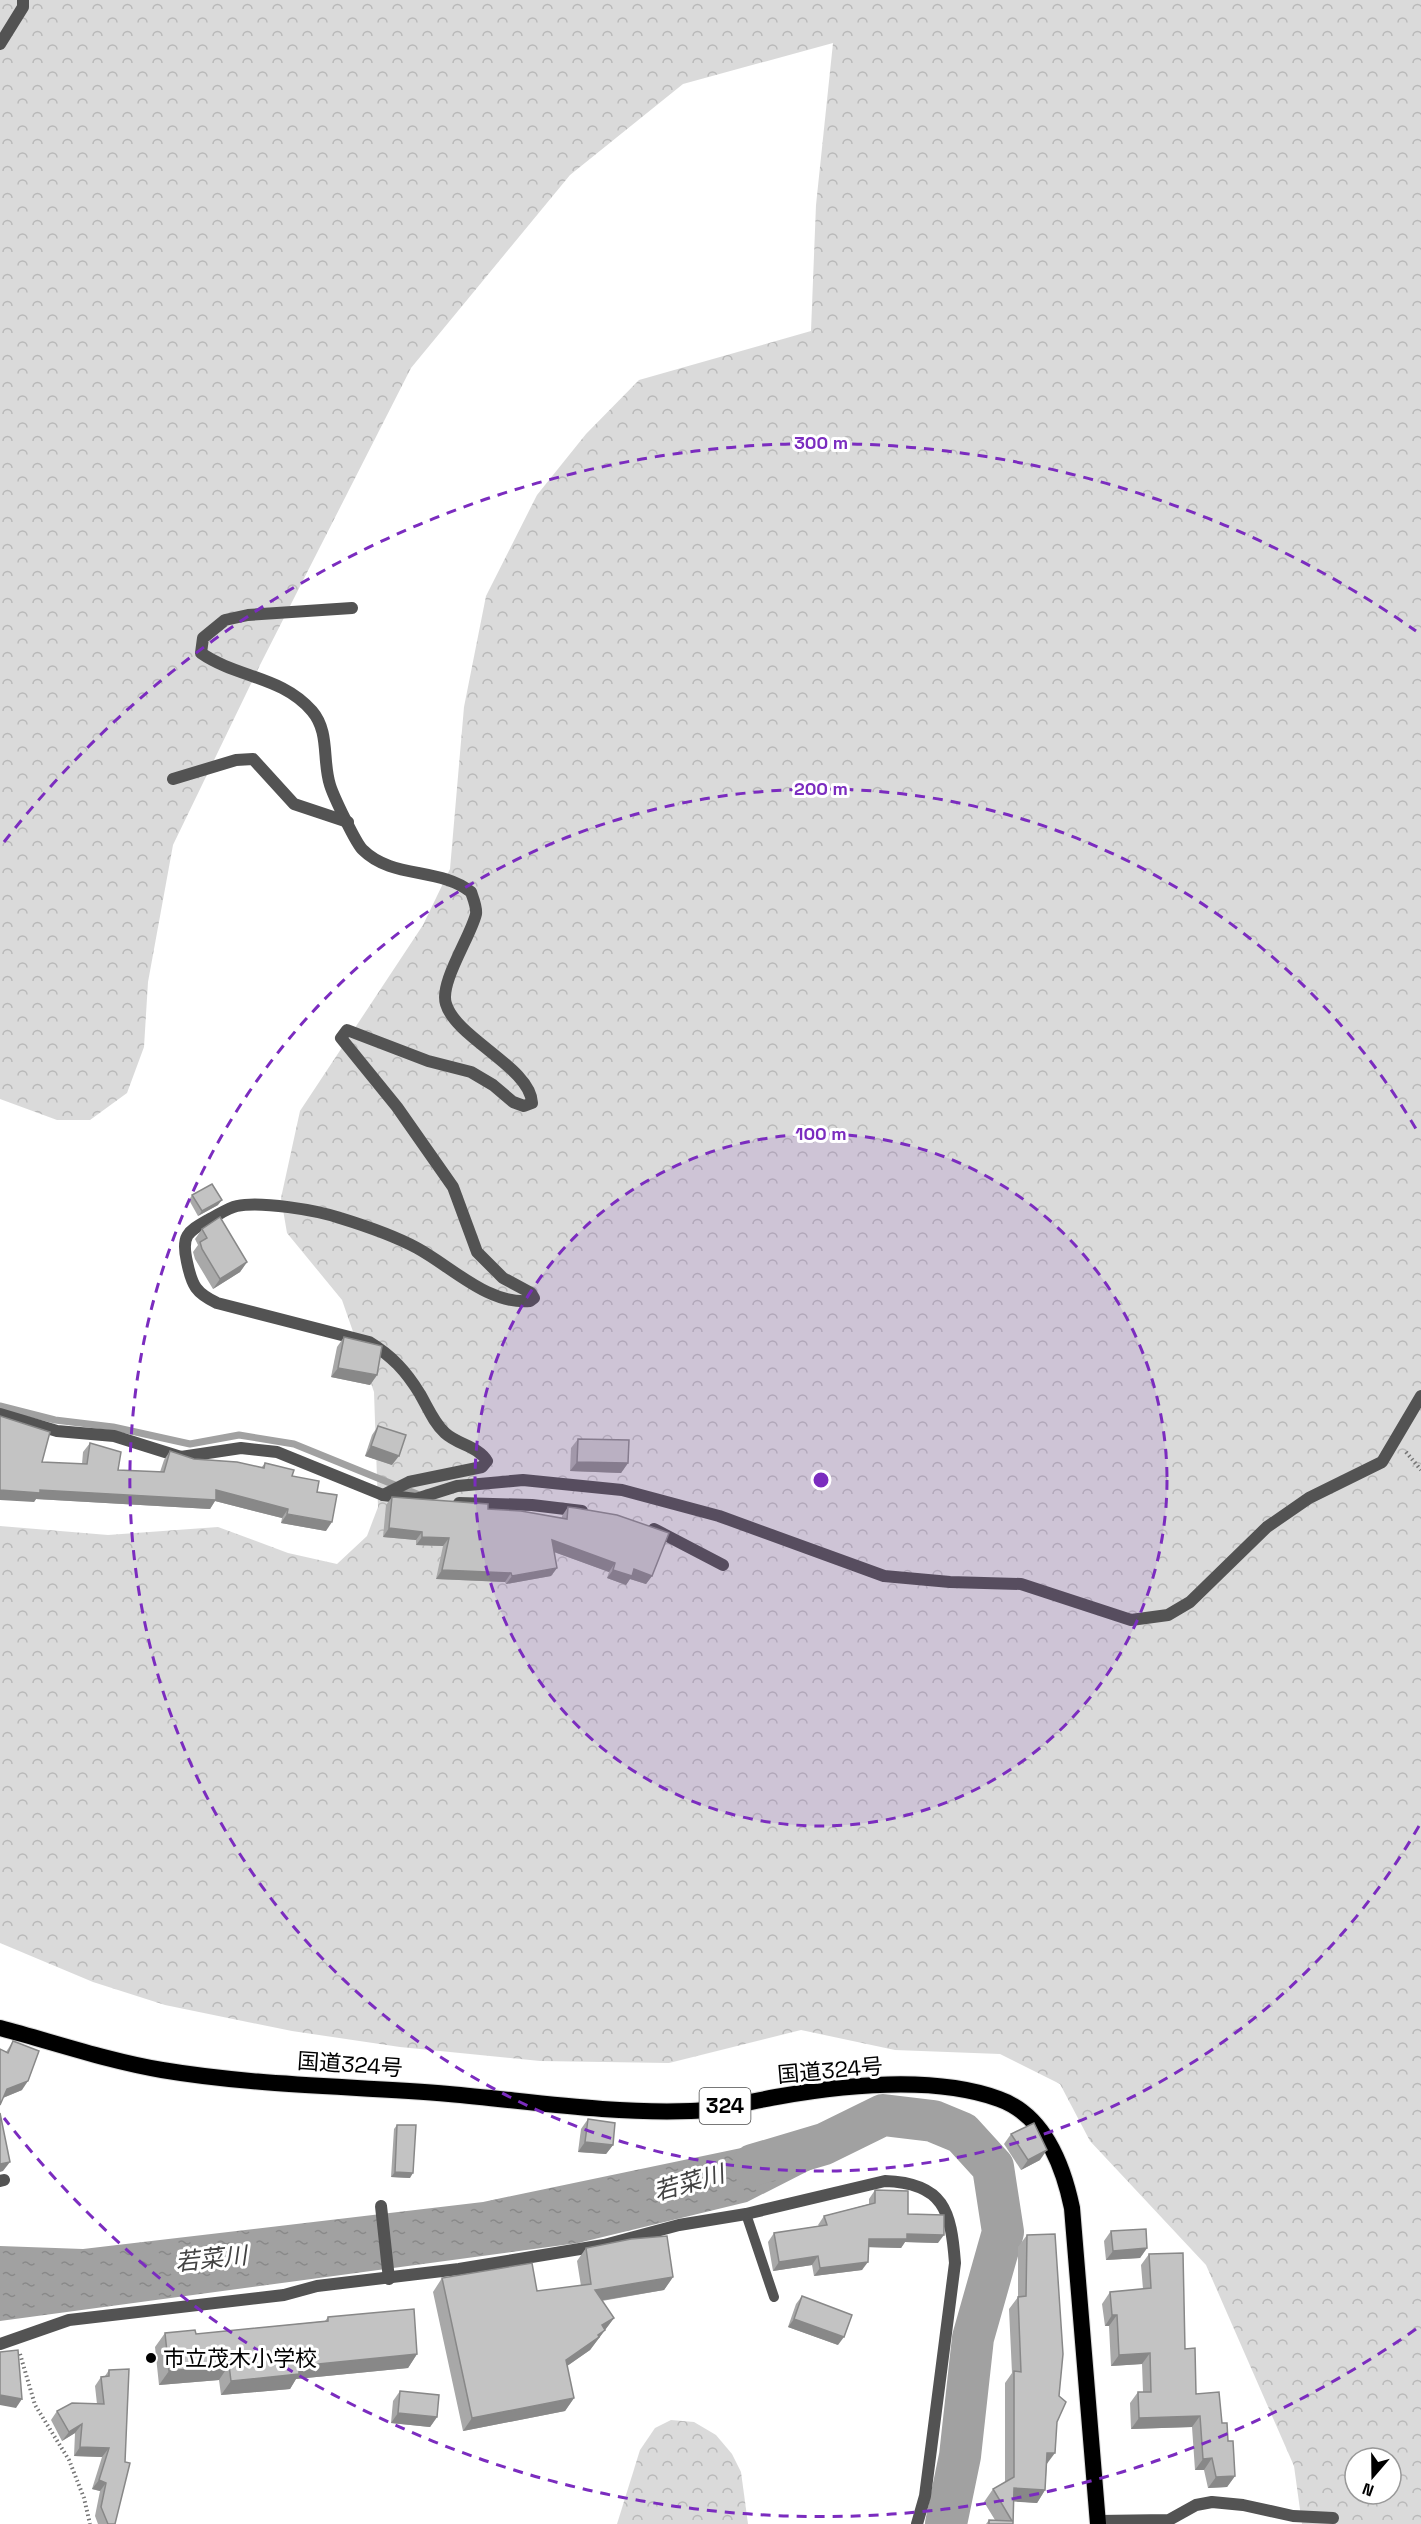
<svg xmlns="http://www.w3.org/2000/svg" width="1421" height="2524" viewBox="0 0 1421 2524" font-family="'Space Grotesk','Noto Sans JP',sans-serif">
  <defs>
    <pattern id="forest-crowns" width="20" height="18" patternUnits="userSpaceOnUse" patternTransform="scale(1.5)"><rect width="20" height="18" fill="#dadada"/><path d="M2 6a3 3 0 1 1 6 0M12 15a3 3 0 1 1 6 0" fill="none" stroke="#b9b9b9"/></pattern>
    <pattern id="water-ripples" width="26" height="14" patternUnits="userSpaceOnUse" patternTransform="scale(1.5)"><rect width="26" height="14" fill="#a1a1a1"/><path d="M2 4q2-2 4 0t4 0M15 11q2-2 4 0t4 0" fill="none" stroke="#898989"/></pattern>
  </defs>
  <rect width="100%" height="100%" fill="#fff"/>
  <g fill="url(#forest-crowns)" fill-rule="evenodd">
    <path d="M0,0H1421V2524H1302L1294,2466L1206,2265L1090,2141L1060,2084L1000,2054L895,2050L801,2030L669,2063L540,2061L400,2047L292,2031L165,2005L93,1982L0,1943V1526L108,1535L218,1527L288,1553L337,1564L367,1536L378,1507L374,1392L342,1300L287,1233L281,1198L300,1111L423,925L450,869L464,707L486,596L537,495L586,434L639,380L811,331L816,205L833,43L683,84L570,175L411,368L260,665L173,845L148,982L144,1047L127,1093L90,1120H57L0,1099ZM1355,2458H1391V2494H1355Z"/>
    <path d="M671,2420L694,2422L716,2435L732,2454L741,2472L748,2524H617L640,2450L655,2428Z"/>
  </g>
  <path fill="url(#water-ripples)" d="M804,2135L814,2168L747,2202L578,2243L0,2321V2246L83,2249L483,2202Z"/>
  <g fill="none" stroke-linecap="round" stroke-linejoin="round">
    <path stroke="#a1a1a1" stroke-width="7" d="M0,1406L55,1420L113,1427L190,1444L239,1435L294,1444L417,1494"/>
    <path stroke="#a1a1a1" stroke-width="42" d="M753,2165L824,2144L883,2115L933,2121L962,2133L993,2167L1003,2232L973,2338L960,2456L946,2524"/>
    <g stroke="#dbdbdb" stroke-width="18">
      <path id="trunk" d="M0,2028C53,2042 108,2061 162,2070C257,2086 354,2086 449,2094C529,2101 610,2114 691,2111C719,2110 748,2102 776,2097C844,2085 933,2075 999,2099C1044,2115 1063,2165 1072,2208L1098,2524"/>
    </g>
    <g stroke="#757575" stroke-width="4" stroke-dasharray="1.5 3" stroke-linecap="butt">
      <path d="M1406,1452L1421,1470"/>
      <path d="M20,2354L35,2405L69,2460L84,2498L90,2524"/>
    </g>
    <path stroke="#535353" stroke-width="10" d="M746,2214L774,2297"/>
    <g stroke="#535353" stroke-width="12">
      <path d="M0,44L23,7V0"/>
      <path d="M352,608L248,615L225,620L203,638L201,653C237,678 282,676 312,711C330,732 322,760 330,785C333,795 356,844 363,850C392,879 440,867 471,892C473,898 477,907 476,914C471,936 439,983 446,1004C456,1038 531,1068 532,1103L524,1106L513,1102L493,1085L471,1072L428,1061L347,1030L341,1038L397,1107L453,1187L477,1252L503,1278L531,1293L534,1298L530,1301C488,1305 452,1267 417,1248C393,1235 366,1226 340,1218C316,1210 261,1201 237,1206C227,1208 217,1216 208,1220C187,1232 181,1236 187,1262C192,1286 196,1293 217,1303L369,1342C392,1356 406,1371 420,1394C428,1408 434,1423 445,1433C458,1445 478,1446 487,1461L482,1467L409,1482L383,1495"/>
      <path d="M173,779L236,760L253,759L294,804L348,822"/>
      <path d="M0,1414L57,1431L114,1436L181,1457L241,1448L277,1452L383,1495L416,1499L457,1486L523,1480L622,1490L719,1516L884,1576L950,1582L1021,1584L1131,1620L1168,1615L1190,1602L1267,1527L1309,1498L1382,1462L1421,1396"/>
      <path d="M459,1503L532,1505L582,1511"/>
      <path d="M654,1529L723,1565"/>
      <path d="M0,2181L4,2180"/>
      <path d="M381,2206L389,2279"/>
      <path d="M0,2344L69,2320L284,2295L317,2286L459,2269L604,2245L679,2225L746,2214L885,2181C944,2183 951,2211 955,2263L925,2496L917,2524"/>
      <path d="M1098,2521L1169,2520L1196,2505L1212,2502L1243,2505L1293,2516L1333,2518"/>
    </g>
    <use href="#trunk" stroke="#000" stroke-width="16"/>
  </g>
  <g fill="#a8a8a8">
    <path d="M192,1195L218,1205L198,1216L189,1200Z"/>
    <path d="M202,1229L247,1262L240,1272L213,1289L195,1259L193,1252L198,1245L195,1239Z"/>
    <path d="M344,1337L377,1375L370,1385L331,1377L337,1347Z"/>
    <path d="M378,1426L392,1465L365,1456L372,1435Z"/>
    <path d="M578,1439L628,1463L621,1473L570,1471L571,1448Z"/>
    <path d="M90,1443L118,1470L160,1472L164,1460L170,1451L194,1459L261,1468L265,1463L292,1476L317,1492L326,1531L281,1523L282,1518L215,1501L210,1509L36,1499L34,1502L42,1462L82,1464L83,1452Z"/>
    <path d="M392,1497L562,1518V1516L568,1507L652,1576L646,1584L630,1579L626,1585L607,1578L609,1572L554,1552L557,1568L551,1576L506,1584L505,1582L436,1579L443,1546L416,1545V1540L383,1537L386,1505Z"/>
    <path d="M13,2041L22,2090L3,2098L6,2052Z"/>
    <path d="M588,2119L613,2145L606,2154L578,2152L581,2129Z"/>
    <path d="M397,2125L410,2178L391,2177L394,2129Z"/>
    <path d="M1011,2134L1040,2160L1021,2170L1004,2144Z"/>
    <path d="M875,2190L908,2214L938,2243L905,2242L901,2248L869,2247L862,2270L814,2276L812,2265L773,2271L768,2242L774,2233L819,2226L818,2225L824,2216L869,2204V2199Z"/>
    <path d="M1111,2231L1147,2248L1140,2258L1106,2260L1104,2241Z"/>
    <path d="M1027,2235L1057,2422L1047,2464L1045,2490L1037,2503L1014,2501L1013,2524H986L989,2520H995L984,2502L993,2489L1005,2482V2383L1012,2373L1009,2309L1018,2297V2247Z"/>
    <path d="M586,2248L673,2277L664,2290L602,2301L614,2318L590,2350L567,2366L574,2398L565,2411L463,2431L433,2292L442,2278L537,2291L581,2286L577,2261Z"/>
    <path d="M1149,2254L1185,2349L1196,2394L1222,2423L1228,2441L1235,2476L1227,2487L1208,2488L1204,2470H1195L1192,2427L1131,2429L1130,2403L1138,2392H1143L1142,2364L1111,2366L1109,2326H1105L1102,2304L1110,2292L1143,2289L1141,2265Z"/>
    <path d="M802,2296L838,2345L788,2327L796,2304Z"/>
    <path d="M328,2317L417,2354L408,2368L296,2379L290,2389L221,2395L219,2380L159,2385L155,2347L165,2333L196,2334L325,2321Z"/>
    <path d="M109,2370L115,2524H98L95,2516L100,2491L92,2489L102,2457L74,2456L75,2433L62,2441L51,2420L57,2411L97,2404L95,2386L101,2377L105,2376Z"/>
    <path d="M400,2391L437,2417L430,2427L391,2423L393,2401Z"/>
  </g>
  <g fill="#888">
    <path d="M222,1200L218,1205L198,1216L202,1211Z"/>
    <path d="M247,1262L240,1272L213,1289L220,1279Z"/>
    <path d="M338,1368L377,1375L370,1385L331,1377Z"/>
    <path d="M371,1446L399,1456L392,1465L365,1456Z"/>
    <path d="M577,1462L628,1463L621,1473L570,1471Z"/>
    <path d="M0,1490H216L288,1509L282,1518L215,1501L210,1509L36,1499L34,1502L0,1500Z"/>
    <path d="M287,1514L332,1522L326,1531L281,1523Z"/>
    <path d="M389,1528L422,1532L416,1540L383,1537Z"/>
    <path d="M422,1537L449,1538L443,1546L416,1545Z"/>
    <path d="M552,1540L615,1563L609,1572L546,1549Z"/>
    <path d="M557,1568L551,1576L506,1584L512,1576Z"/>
    <path d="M634,1569L652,1576L646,1584L630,1579L626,1585L607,1578L613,1570Z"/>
    <path d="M442,1570L511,1573L505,1582L436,1579Z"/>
    <path d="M28,2081L22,2090L0,2099L7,2089Z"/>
    <path d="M585,2142L613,2145L606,2154L578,2152Z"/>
    <path d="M1047,2150L1040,2160L1021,2170L1028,2160Z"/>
    <path d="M10,2162L3,2171L0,2172V2164Z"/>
    <path d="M395,2172L413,2173L410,2178L391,2177Z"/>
    <path d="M907,2234L944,2235L938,2243L905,2242L901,2248L863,2247L869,2239Z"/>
    <path d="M1147,2248L1140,2258L1106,2260L1113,2251Z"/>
    <path d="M818,2256L812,2265L773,2271L779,2262Z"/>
    <path d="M868,2262L862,2270L814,2276L820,2268Z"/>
    <path d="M673,2277L664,2290L586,2303L595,2290Z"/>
    <path d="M1112,2315H1117L1109,2326H1105Z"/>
    <path d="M614,2318L590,2350L557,2373L566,2360L602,2325Z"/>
    <path d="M794,2319L844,2337L838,2345L788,2327Z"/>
    <path d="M1150,2353L1142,2364L1111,2366L1119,2355Z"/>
    <path d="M417,2354L408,2368L296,2379L290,2389L221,2395L231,2381L299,2366Z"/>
    <path d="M229,2365L219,2380L159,2385L169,2371Z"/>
    <path d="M0,2395L22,2399L16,2408L0,2405Z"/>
    <path d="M574,2398L565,2411L463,2431L472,2418Z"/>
    <path d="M398,2413L437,2417L430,2427L391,2423Z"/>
    <path d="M1200,2416L1192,2427L1131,2429L1139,2418Z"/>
    <path d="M82,2424L75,2433L62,2441L69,2432Z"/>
    <path d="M80,2447L109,2448L102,2457L74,2456Z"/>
    <path d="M1047,2453H1055L1046,2465Z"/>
    <path d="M1212,2458L1204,2470H1195L1203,2459Z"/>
    <path d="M1235,2476L1227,2487L1208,2488L1216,2477Z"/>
    <path d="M99,2480L106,2483L100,2491L92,2489Z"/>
    <path d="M1014,2488L1045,2490L1037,2503L1006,2501Z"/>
  </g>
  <g fill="#c3c3c3" stroke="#888" stroke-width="1.5">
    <path d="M212,1184L222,1200L202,1211L192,1195Z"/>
    <path d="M220,1217L247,1262L220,1279L202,1249L200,1242L207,1238L202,1229Z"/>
    <path d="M344,1337L382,1346L377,1375L338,1368Z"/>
    <path d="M0,1416L50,1432L42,1462L87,1464L90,1443L121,1452L118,1470L164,1472L170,1451L194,1459L237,1462L264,1468L265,1463L294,1470L292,1476L319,1481L317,1492L337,1495L332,1522L287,1514L288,1509L216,1490V1500L40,1490V1493L0,1490Z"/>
    <path d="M378,1426L406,1435L399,1456L371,1446Z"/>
    <path d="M578,1439L629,1440L628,1463L577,1462Z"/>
    <path d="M392,1497L488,1504V1509L521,1511L567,1519L568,1507L576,1508L617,1515L669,1533L652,1576L634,1569L632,1576L613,1570L615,1563L552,1540L557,1568L512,1576L511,1573L442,1570L449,1538L422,1537V1532L389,1528Z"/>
    <path d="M13,2041L39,2051L28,2081L7,2089L0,2105V2049L8,2053Z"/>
    <path d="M0,2113L10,2162L0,2164Z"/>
    <path d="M588,2119L615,2123L613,2145L585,2142Z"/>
    <path d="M1034,2123L1047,2150L1028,2160L1011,2134Z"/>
    <path d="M397,2125H416L413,2173L395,2172Z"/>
    <path d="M875,2190L908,2191V2214L944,2215V2235L907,2234V2239H869L868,2262L820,2268L818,2256L779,2262L774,2233L827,2225L824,2216L875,2203Z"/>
    <path d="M1146,2229L1147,2248L1113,2251L1111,2231Z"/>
    <path d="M1055,2234L1063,2354L1059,2396L1066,2402L1057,2422L1055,2453H1047L1045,2490L1014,2488L1013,2524H989V2520L1012,2521L993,2489L1014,2477V2371L1021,2372L1018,2297L1026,2296L1027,2235Z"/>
    <path d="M667,2236L673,2277L595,2290L614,2318L602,2325L605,2330L598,2335L599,2337L566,2360L574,2398L472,2418L442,2278L532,2263L537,2291L591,2284L586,2248L631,2239Z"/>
    <path d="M1183,2253L1185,2349L1195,2348L1196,2394L1219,2392L1222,2423H1227L1228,2441H1233L1235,2476L1216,2477L1212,2458L1203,2459L1200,2416L1139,2418L1138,2392H1151L1150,2353L1119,2355L1117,2315H1112L1110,2292L1151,2288L1149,2254Z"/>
    <path d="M802,2296L852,2315L844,2337L794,2319Z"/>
    <path d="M414,2309L417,2354L299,2366V2374L231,2381L229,2365L169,2371L165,2333L195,2330L196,2334L328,2321V2317Z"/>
    <path d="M18,2350L22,2399L0,2395V2352Z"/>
    <path d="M129,2369L125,2462L130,2463L115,2524H108L101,2507L106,2483L99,2480L109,2448L80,2447L82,2424L69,2432L57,2411L72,2403L104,2404L101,2377L109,2376V2370Z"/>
    <path d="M400,2391L439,2395L437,2417L398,2413Z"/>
  </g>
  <circle cx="821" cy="1480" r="346" fill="#7b2cbf" fill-opacity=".12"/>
  <g fill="none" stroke="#7b2cbf" stroke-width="3" stroke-dasharray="10 8">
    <circle cx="821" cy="1480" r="346"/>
    <path d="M1419 1826A691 691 0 1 1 1419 1134"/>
    <path d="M1416 2329A1037 1037 0 0 1 4 2118M4 842A1037 1037 0 0 1 1416 631"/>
  </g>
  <circle fill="#000" stroke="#fff" stroke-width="2" cx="151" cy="2358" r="6"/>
  <g text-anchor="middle" stroke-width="6" stroke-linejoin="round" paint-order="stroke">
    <rect fill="#fff" stroke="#4c4c4c" stroke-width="1.5" x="699.5" y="2088" width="51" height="36" rx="4.5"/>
    <g font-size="21" font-weight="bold" fill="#000">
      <text x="725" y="2113">324</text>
    </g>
    <g font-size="22" fill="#000" stroke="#fff">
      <text transform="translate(350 2064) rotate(4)" y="8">国道324号</text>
      <text transform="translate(830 2070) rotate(-5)" y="8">国道324号</text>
    </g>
    <g font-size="22" fill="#000" stroke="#fff" text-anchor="start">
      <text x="163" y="2366">市立茂木小学校</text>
    </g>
    <g font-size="24" font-style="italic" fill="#424242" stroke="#fff">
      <text transform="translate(689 2183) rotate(-16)" y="8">若菜川</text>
      <text transform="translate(211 2259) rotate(-6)" y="8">若菜川</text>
    </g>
  </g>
  <circle cx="821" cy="1480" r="9" fill="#7b2cbf" stroke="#fff" stroke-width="3"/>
  <g font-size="18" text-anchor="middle" font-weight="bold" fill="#7b2cbf" stroke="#fff" stroke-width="6" stroke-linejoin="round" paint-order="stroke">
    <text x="821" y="449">300 m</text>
    <text x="821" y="795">200 m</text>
    <text x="821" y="1140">100 m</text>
  </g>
  <g transform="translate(1373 2476) rotate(200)"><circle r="28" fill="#ffffff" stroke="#999999" stroke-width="1.5"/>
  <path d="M0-4.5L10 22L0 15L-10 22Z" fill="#000000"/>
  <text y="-9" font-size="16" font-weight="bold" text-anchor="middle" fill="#000000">N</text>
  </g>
</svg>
